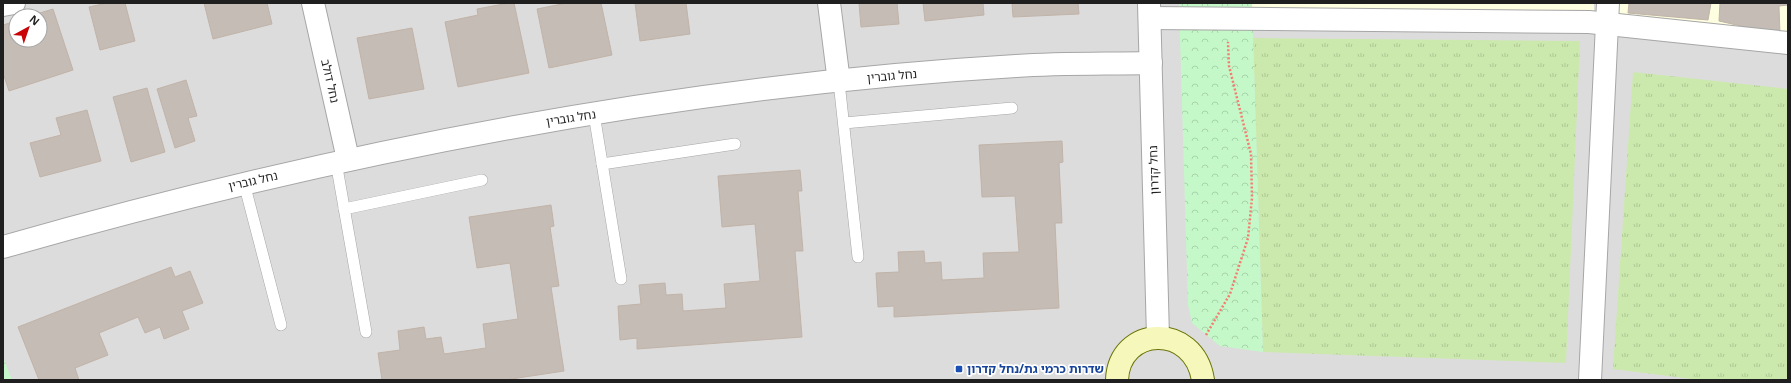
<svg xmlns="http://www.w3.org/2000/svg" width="1791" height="383" viewBox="0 0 1791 383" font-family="'Noto Sans','Noto Sans Hebrew',sans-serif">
  <defs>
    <pattern id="grass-tufts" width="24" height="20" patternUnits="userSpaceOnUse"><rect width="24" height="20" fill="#cbe9ad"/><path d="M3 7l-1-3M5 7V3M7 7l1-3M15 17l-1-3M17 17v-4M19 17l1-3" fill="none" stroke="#aec794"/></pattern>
    <pattern id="park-crowns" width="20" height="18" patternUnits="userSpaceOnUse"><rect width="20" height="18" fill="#c4f8c8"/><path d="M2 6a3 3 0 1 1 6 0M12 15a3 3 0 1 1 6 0" fill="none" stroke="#a8d4ab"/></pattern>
  </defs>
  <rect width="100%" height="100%" fill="#f0ece6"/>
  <path fill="#dddcdc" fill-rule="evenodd" d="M3,3H1788V380H3ZM16,16H40V40H16Z"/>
  <g fill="#fefee0">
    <path d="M1252,3H1594V14L1252,8Z"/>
    <path d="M1618,3H1788V34L1617,18Z"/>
  </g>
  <g fill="url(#grass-tufts)">
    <path d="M1253,38L1580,41L1566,363L1263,352Z"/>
    <path d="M1633,72L1788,89V380H1700L1613,369Z"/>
  </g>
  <g fill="url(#park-crowns)">
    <path d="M1179,3H1252L1263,352L1220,346L1192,323L1188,305Z"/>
    <path d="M3,357L12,380H3Z"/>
  </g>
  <g fill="#c4bcb5" stroke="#c1b3a8">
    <path d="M107,3H125L135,41L100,50L89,7Z"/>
    <path d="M204,3H267L272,24L213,39Z"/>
    <path d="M509,3H514L529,73L458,87L445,22L478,15L477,9Z"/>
    <path d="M567,3H601L612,55L549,68L537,9Z"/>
    <path d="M635,3H686L690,34L640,41Z"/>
    <path d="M859,3H897L899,24L861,27Z"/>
    <path d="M923,3H983L984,15L925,21Z"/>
    <path d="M1012,3H1078L1079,14L1013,17Z"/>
    <path d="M1629,3H1711L1708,20L1628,13Z"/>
    <path d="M1720,3H1788V5L1779,6L1780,35L1719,21Z"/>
    <path d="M53,9L73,70L9,91L3,73V25L16,21V40H40V16H30Z"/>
    <path d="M412,28L424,89L369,99L357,38Z"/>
    <path d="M186,80L197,116L188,118L195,141L175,148L157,89Z"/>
    <path d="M147,88L165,152L131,162L113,97Z"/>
    <path d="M87,110L101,161L40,177L30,143L61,135L56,118Z"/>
    <path d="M1062,141L1063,162L1059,163L1062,223H1055L1059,308L894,317V306L878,307L876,273L899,272L898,252L924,251L925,263L941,262L942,280L984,278L983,253L1019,252L1015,196L982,197L979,145Z"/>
    <path d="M800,170L802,191H798L803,251H795L802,337L637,349V338L620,340L618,306L641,304L639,285L665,283L666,295L682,294L683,311L726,308L724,284L760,281L755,224L722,227L718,176Z"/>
    <path d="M551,205L554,226L550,227L559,286L551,287L564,371L505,380H382L378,353L400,350L398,331L424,327L426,339L441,337L444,354L486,348L483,324L518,319L510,263L477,268L469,217Z"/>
    <path d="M171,267L175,277L190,271L203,303L182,311L189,329L164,339L160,327L145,333L138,317L99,333L108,355L75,368L79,380H39L18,327Z"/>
  </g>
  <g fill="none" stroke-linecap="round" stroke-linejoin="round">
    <g stroke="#a6a6a6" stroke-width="12">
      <g id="lane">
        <path d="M839,82L858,257"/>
        <path d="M594,114L621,279"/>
        <path d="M844,123L1012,108"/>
        <path d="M336,162L366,332"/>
        <path d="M602,164L735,144"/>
        <path d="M244,183L281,325"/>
        <path d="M344,209L482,180"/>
      </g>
    </g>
    <g stroke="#a6a6a6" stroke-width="24">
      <g id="street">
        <path d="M313,3L348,159"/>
        <path d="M829,3L839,82"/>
        <path d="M1149,4L1158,337"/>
        <path d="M3,5L14,3"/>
        <path d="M1150,18L1589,22L1788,43"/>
        <path d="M3,247C333,153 673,86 1016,66C1061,63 1106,64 1151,63"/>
        <path d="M1590,380L1608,3"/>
      </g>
    </g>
    <g stroke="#6a7507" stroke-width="24">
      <path id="secondary" d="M1117,380C1119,326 1194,322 1203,380"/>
    </g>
    <path stroke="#f77c70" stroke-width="2.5" stroke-dasharray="2 2" stroke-linecap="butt" d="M1206,335L1230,294L1248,238L1252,198L1251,154L1229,66L1228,42"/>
    <use href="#lane" stroke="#fff" stroke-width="11"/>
    <use href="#street" stroke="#fff" stroke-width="22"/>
    <use href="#secondary" stroke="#f6f8bb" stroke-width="22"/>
  </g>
  <rect fill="#1a4fb4" stroke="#fff" stroke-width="1.5" x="955" y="365" width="8" height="8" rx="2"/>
  <g text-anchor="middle" stroke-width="3.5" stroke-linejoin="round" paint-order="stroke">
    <g font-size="12" fill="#1f1f1f" stroke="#fff">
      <text transform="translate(892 76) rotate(-5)" y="4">נחל גוברין</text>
      <text transform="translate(330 81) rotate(77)" y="4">נחל דולב</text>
      <text transform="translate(571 118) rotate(-9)" y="4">נחל גוברין</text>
      <text transform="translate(1154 170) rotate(-92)" y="4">נחל קדרון</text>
      <text transform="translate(253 181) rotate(-13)" y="4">נחל גוברין</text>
    </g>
    <g font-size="12" font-weight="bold" fill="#164399" stroke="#fff" text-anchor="start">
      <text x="967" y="373">שדרות כרמי גת/נחל קדרון</text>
    </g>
  </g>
  <rect width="1791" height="383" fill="none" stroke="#1f1f1f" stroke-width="8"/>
  <g transform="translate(28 28) rotate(40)"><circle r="19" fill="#ffffff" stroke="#a5a5a5"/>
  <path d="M0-3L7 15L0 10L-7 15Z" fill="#ca0406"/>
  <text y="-6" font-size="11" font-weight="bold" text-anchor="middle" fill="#1f1f1f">N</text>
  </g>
</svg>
